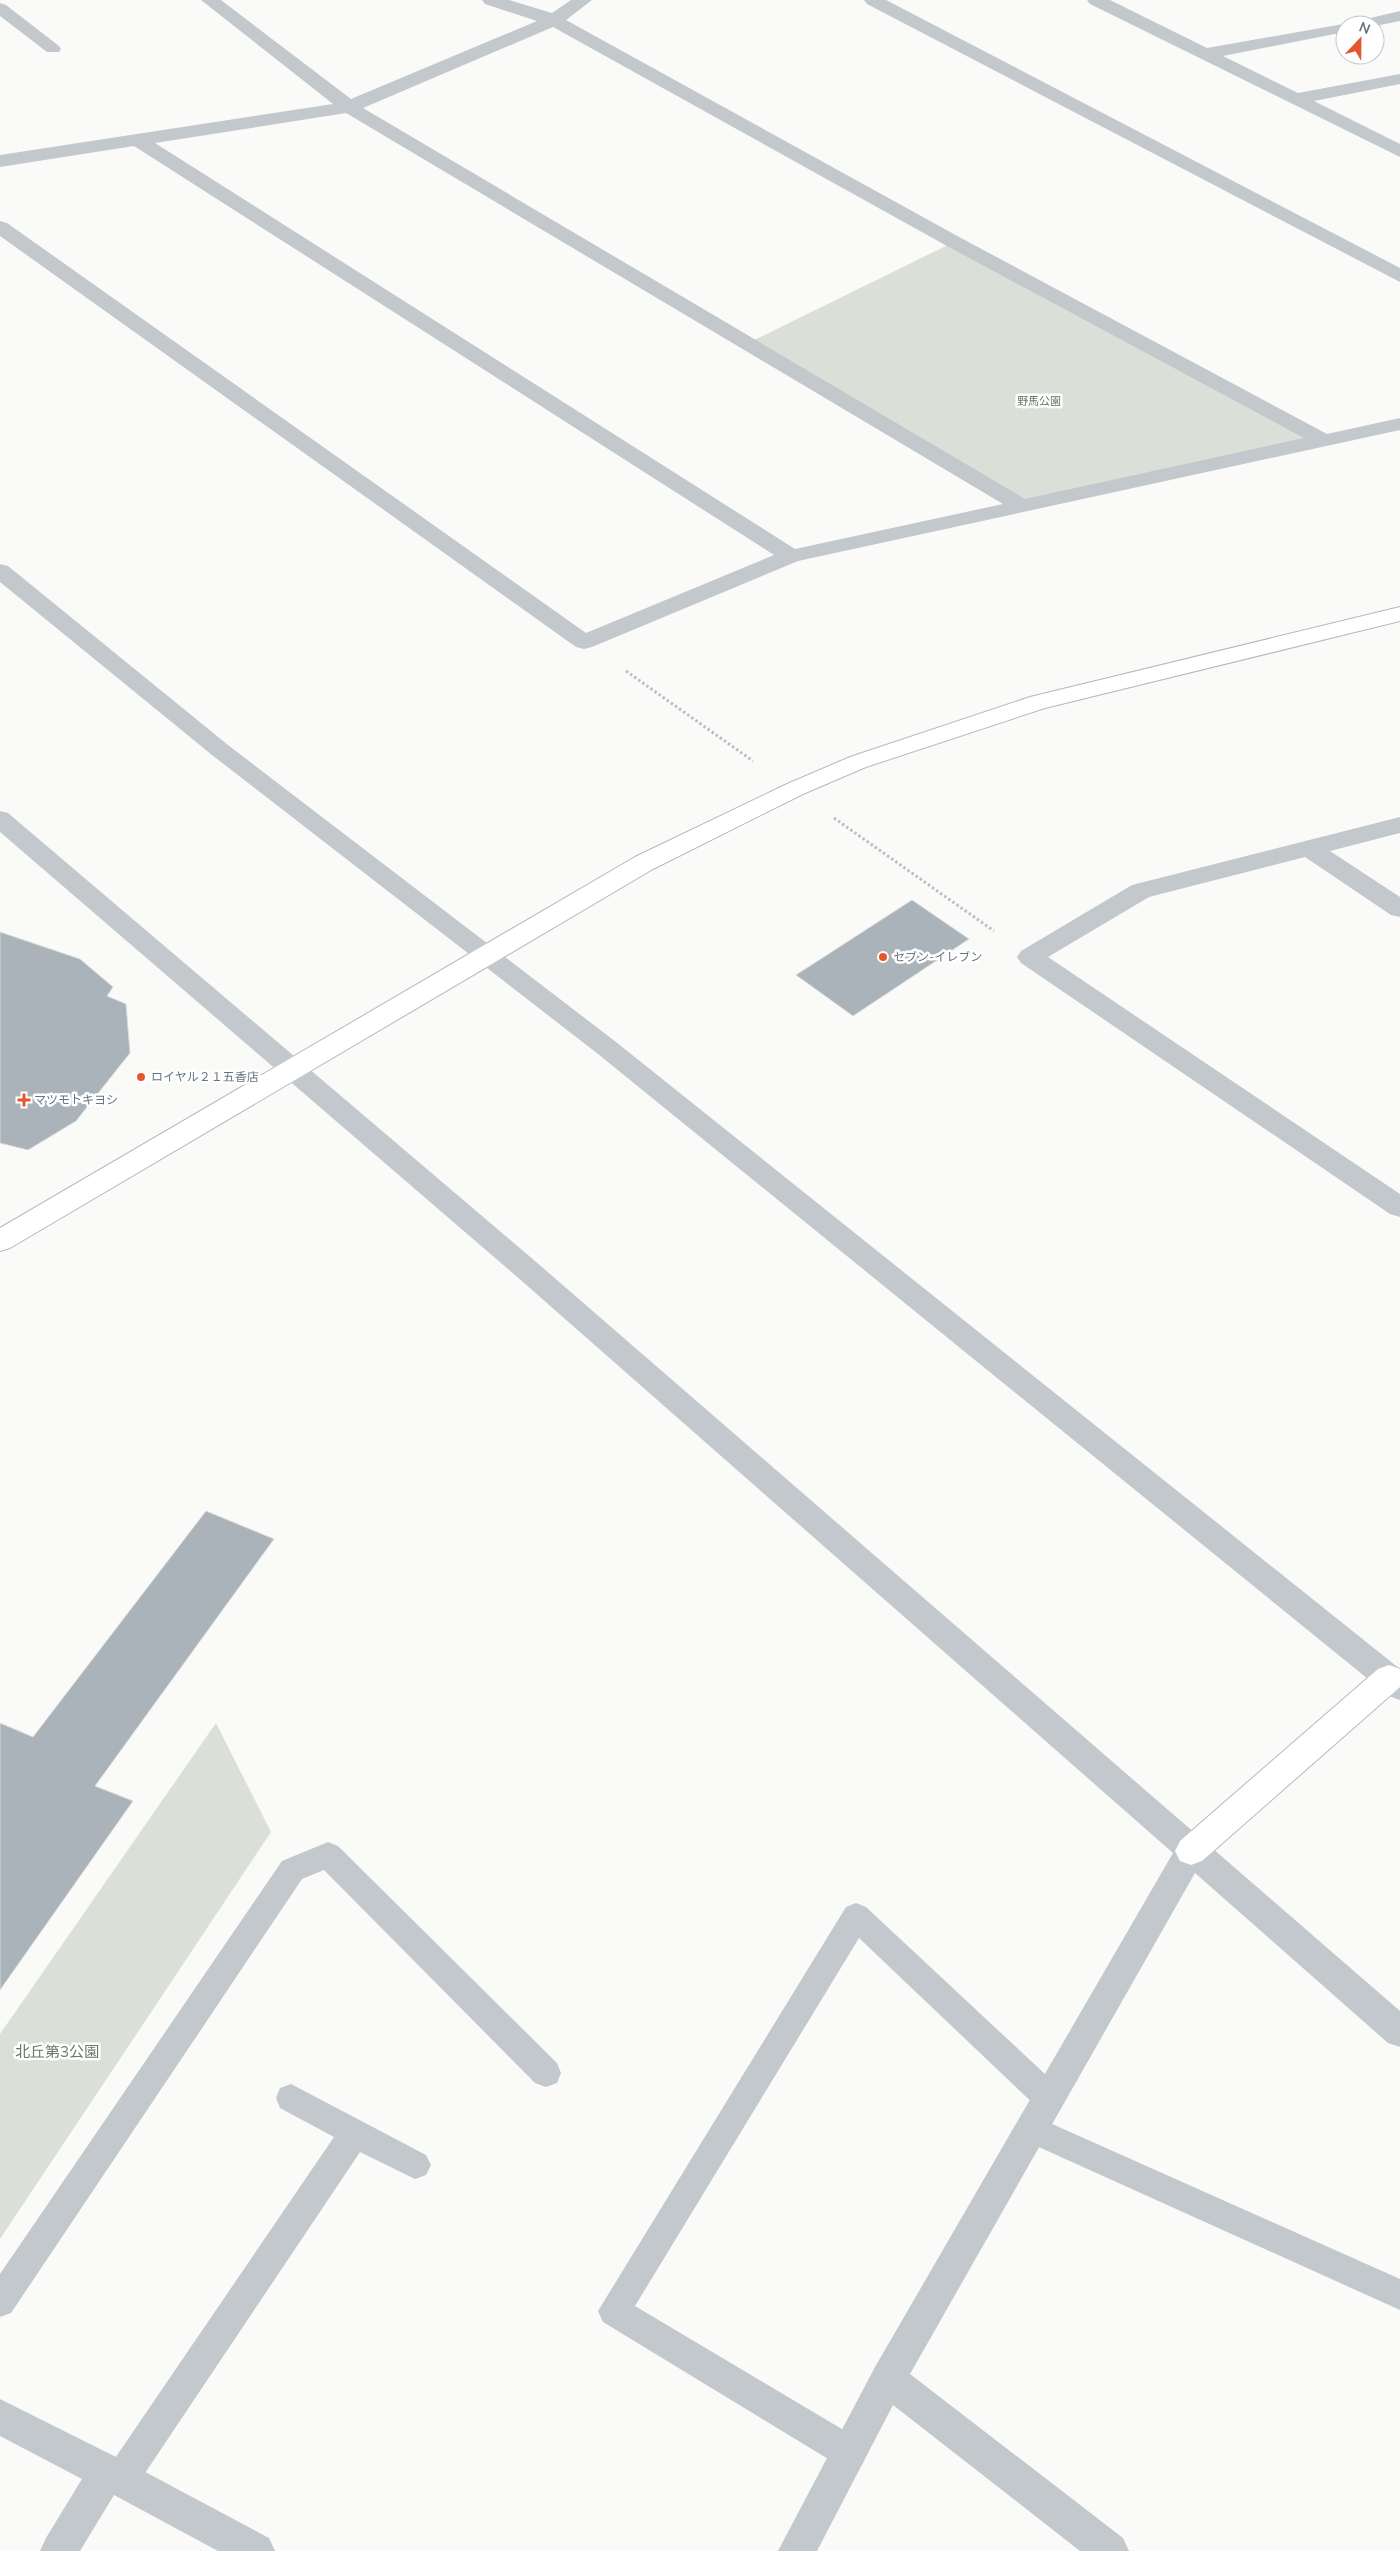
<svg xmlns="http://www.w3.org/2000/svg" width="1400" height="2551" viewBox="0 0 1400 2551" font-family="Mulish,'Noto Sans JP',sans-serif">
  <rect width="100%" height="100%" fill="#fafaf8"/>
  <g fill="#dadfd7">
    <path d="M954,242L1323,440L1022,506L748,343Z"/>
    <path d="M216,1723L271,1832L0,2239V2034Z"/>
  </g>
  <g fill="#aab3b9" stroke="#dcdcda">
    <path d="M912,900L969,939L853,1016L796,975Z"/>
    <path d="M0,932L80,959L113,987L107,996L126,1004L130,1053L76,1121L28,1150L0,1143Z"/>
    <path d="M206,1511L274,1539L95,1786L133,1801L0,1990V1723L33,1737Z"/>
  </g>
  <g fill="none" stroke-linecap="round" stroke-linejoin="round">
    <g stroke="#b3babf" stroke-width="2">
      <g id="secondary">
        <path d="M1400,607V621L1045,708L866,767L803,794L653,869L10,1248L0,1251V1228L635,857L787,784L850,757L1030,697Z"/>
        <path d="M1389,1665L1400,1669V1687L1202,1861L1191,1865L1180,1861L1175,1851L1180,1841L1378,1669Z"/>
      </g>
    </g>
    <g stroke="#bbbfc2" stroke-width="3" stroke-dasharray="2.5 2.5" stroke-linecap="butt">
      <path d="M626,671L753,761"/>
      <path d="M834,818L994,931"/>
    </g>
    <g fill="#c3c8cc" fill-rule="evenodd">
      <path d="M0,3L6,5L59,46L61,49L59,52H47L0,16Z"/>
      <path d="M328,1842L338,1846L557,2063L561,2073L557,2083L546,2087L535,2083L324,1870L302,1879L11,2313L0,2317V2274L282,1861Z"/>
      <path d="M856,1903L866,1907L1061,2089L1065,2099L1061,2109L1050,2113L1039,2109L859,1938L635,2306L862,2441L867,2453L862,2465L850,2469L838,2465L603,2322L598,2311L846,1907Z"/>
      <path d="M291,2084L426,2155L431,2165L426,2175L415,2179L360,2152L133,2491L121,2496L109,2491L104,2479L109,2467L334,2137L280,2108L276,2098L280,2088Z"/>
      <path d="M1032,2115L1400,2279V2310L1021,2139L1017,2129L1021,2119Z"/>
    </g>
    <g fill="#c3c8cc" fill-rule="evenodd">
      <path d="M201,0H221L351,99L537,21L485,4L482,0H509L552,13L571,0H592L566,20L961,238L1327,434L1400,418V430L798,561L592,647L584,649L576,647L0,236V221L7,223L586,633L774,555L134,146L0,167V155L333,104ZM553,27L947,246L1304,438L1025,499L363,108ZM346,113L1003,504L795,549L155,143Z"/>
      <path d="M864,0H886L1400,268V282L867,4Z"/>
      <path d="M1087,0H1110L1207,48L1349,23L1400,11V21L1375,26L1345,25V32L1223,56L1298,93L1400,74V84L1314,101L1400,144V157L1090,4Z"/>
      <path d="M0,564L8,566L228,745L616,1042L1400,1669V1700L1389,1696L598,1054L212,755L0,582Z"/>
      <path d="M0,811L8,813L535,1261L1400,2011V2047L1388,2043L1195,1873L910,2374L1123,2538L1129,2551H1080L893,2405L817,2551H778L875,2367L1173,1853L515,1275L0,832Z"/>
      <path d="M1400,817V833L1330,851L1400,897V917L1391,915L1305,857L1149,897L1048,957L1400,1194V1217L1390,1214L1021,963L1017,957L1021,951L1132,885Z"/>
      <path d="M0,2399L134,2466L269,2538L275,2551H218L114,2495L80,2551H40L46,2538L82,2479L0,2436Z"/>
    </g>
    <use href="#secondary" fill="#fff" fill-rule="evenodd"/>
  </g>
  <g fill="#e4572e" stroke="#fff" stroke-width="2">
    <circle cx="883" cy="957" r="5"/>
    <circle cx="141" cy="1077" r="5"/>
    <path d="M21.5 1092.5h5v5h5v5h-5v5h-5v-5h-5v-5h5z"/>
  </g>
  <g text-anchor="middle" stroke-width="5" stroke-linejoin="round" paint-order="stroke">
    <g font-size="11" fill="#687a64" stroke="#fff">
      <text x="1039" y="405">野馬公園</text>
    </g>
    <g font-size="12" fill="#657683" stroke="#fff" text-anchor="start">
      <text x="893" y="961">セブン-イレブン</text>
      <text x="151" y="1081">ロイヤル２１五香店</text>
      <text x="34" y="1104">マツモトキヨシ</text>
    </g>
    <g font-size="15" fill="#687a64" stroke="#fff">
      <text x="57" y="2057">北丘第3公園</text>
    </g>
  </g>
  <g transform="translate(1360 40) rotate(22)"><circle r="24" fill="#ffffff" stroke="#c1c8cd"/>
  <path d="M0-4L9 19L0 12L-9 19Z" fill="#e4572e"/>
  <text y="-8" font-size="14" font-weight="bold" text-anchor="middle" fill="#657683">N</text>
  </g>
</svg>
